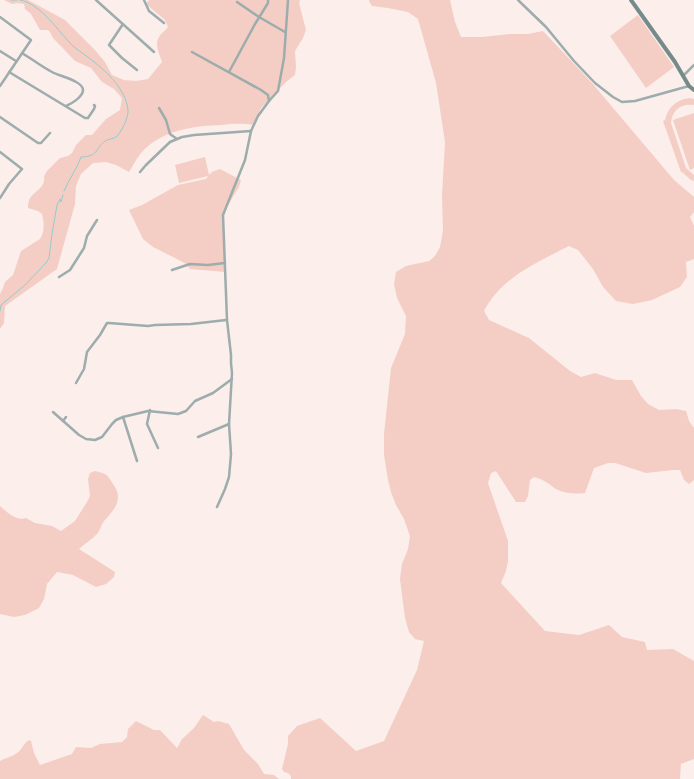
<svg xmlns="http://www.w3.org/2000/svg" width="694" height="779" viewBox="0 0 694 779" font-family="'PT Sans',sans-serif">
  <rect width="100%" height="100%" fill="#fbeeeb"/>
  <g fill="#f4cec5">
    <path d="M4,0H28L65,20L95,50L105,62L112,75L124,80L136,81L148,79L162,62C160,55 154,44 159,37C161,33 165,31 168,27L165,20L146,4L149,0H300L299,3L306,30L303,38L295,51L296,67L295,75L286,82L261,108L253,125C243,123 232,124 221,125C193,126 162,130 142,152C137,157 133,166 129,172L116,165L106,162L93,163L81,174L76,186L75,204L57,269L5,306L4,323L0,329V294L3,288L5,282L13,275L21,251L40,239C45,232 44,223 42,214L38,211L28,208V206C28,204 29,200 30,198C36,190 46,187 44,176L47,171L60,158L68,156L72,153L76,145L86,135H92L106,119L120,110L122,98L114,89L102,82L91,68L75,61L53,38L50,32L48,30H40L31,14L25,9L24,4L17,3L12,4Z"/>
    <path d="M369,0H450L455,22L461,37H482L511,34H528L543,31L592,83L674,180L694,197V212L690,217L694,226V259L686,262L687,277L680,287L652,300L633,304L616,301L603,287L593,269L578,250L569,246C536,263 502,277 484,311L489,320L529,338L570,371L581,377L595,373L616,380H632L641,396L648,404L659,410L676,409L686,411L689,421L694,428V480L689,484L684,480L680,470H673L646,473L615,463H608L594,468L585,493C576,494 565,494 556,489C549,484 543,479 534,477L530,480L528,496L525,502H516L496,471L491,473L488,483L508,541V561L506,571L501,583L545,631L579,635L609,625L622,637L645,642L647,650L673,649L694,661V759L681,764L680,779H291V776L288,773L284,772L282,769L288,744V736L297,726L320,718L356,751L384,741L417,670L424,641L415,639L409,632L405,618L400,579L402,564L408,549L410,536L404,519L396,505L391,492L388,480L384,455V434L391,368L405,334L406,316L397,298L394,284L396,272L406,266L429,261L435,256L440,247L443,231L442,196L445,142L436,83L418,19L408,12L388,8L372,6L369,1Z"/>
    <path d="M638,15L674,67L646,88L610,36Z"/>
    <path d="M689,98L694,99V105C681,103 672,110 671,123L686,168L694,175V181L691,180L682,172H681L663,121L665,120C668,107 676,100 689,98Z"/>
    <path d="M694,113V168L690,170L673,120Z"/>
    <path d="M205,157L209,175L212,172L220,169L241,180L239,187L228,205L223,215L225,272L190,269L186,264L175,258L153,247L143,239L129,210L142,205L178,185L206,179L208,176L179,183L175,165Z"/>
    <path d="M95,471C107,474 107,474 113,484C124,499 115,509 104,521C101,525 100,531 97,534C91,540 84,544 79,549L115,572L114,577L106,584L96,587L73,575L57,572L47,584L44,599L39,608L25,615L14,617L0,614V506C8,513 16,521 26,518L35,523L52,526L61,531L75,521L87,502L90,496L88,479L90,473Z"/>
    <path d="M203,715L214,722L218,721L229,724L244,750L258,764L264,774L274,775L279,779H0V761C5,758 12,757 17,753C22,750 22,745 29,740L31,741L34,753L40,765L72,754L76,747L91,748L100,744L122,742L127,737L128,729L136,721L154,730H160L177,748L182,739L194,728Z"/>
  </g>
  <g fill="none" stroke-linecap="round" stroke-linejoin="round">
    <g stroke="#93cccb" stroke-width="1">
      <path d="M11,0H17"/>
      <path d="M20,0C42,4 59,33 74,47C80,52 87,56 93,61C108,73 126,90 128,110C129,117 121,133 116,137C113,139 108,139 105,141C94,150 99,156 81,157C77,169 69,179 64,191"/>
      <path d="M0,311L1,305L25,285L46,263L49,258L52,234L57,205L60,199L61,202L63,195"/>
    </g>
    <g stroke="#9dacac" stroke-width="2.5">
      <path d="M96,0L154,52"/>
      <path d="M144,0L149,11L164,23"/>
      <path d="M518,0L546,27L574,61L595,83L613,97L622,102L635,101L689,86"/>
      <path d="M237,2L259,17L285,32"/>
      <path d="M0,17L31,40L0,86"/>
      <path d="M123,24L109,45L122,58L137,70"/>
      <path d="M0,51L16,61"/>
      <path d="M192,52L261,90L268,95L269,101"/>
      <path d="M22,53C32,59 42,67 52,72C59,76 83,81 83,90C83,97 71,104 66,106"/>
      <path d="M9,72L85,118H88L94,109L95,106L94,105"/>
      <path d="M229,72L255,24L268,3V0"/>
      <path d="M683,76L694,65"/>
      <path d="M159,108L166,120L170,134L177,139"/>
      <path d="M0,117L38,143H41L50,133"/>
      <path d="M0,152L22,169L9,184L0,198"/>
      <path d="M140,172L146,165L170,142L182,137L194,135L251,131"/>
      <path d="M172,270L190,264L208,265L225,263"/>
      <path d="M59,277L70,270L84,248L87,236L97,220"/>
      <path d="M76,383L84,369L87,352L100,335L107,323H109L148,326L155,325L191,324L226,320"/>
      <path d="M150,410L147,424L158,448"/>
      <path d="M53,412L79,435L86,439L95,440L102,437L112,424L116,420L123,417L148,411L178,414L186,411L195,401L213,393L232,379"/>
      <path d="M123,417L137,461"/>
      <path d="M63,421L66,417"/>
      <path d="M198,437L229,424"/>
      <path d="M217,507L225,489L229,477L231,454L229,424L232,373L231,363V355L227,320L223,215L245,160L251,131L258,116L269,101L278,91L284,58L288,0"/>
    </g>
    <path stroke="#758b8a" stroke-width="4" d="M631,0L675,62L689,86L694,90"/>
  </g>
</svg>
